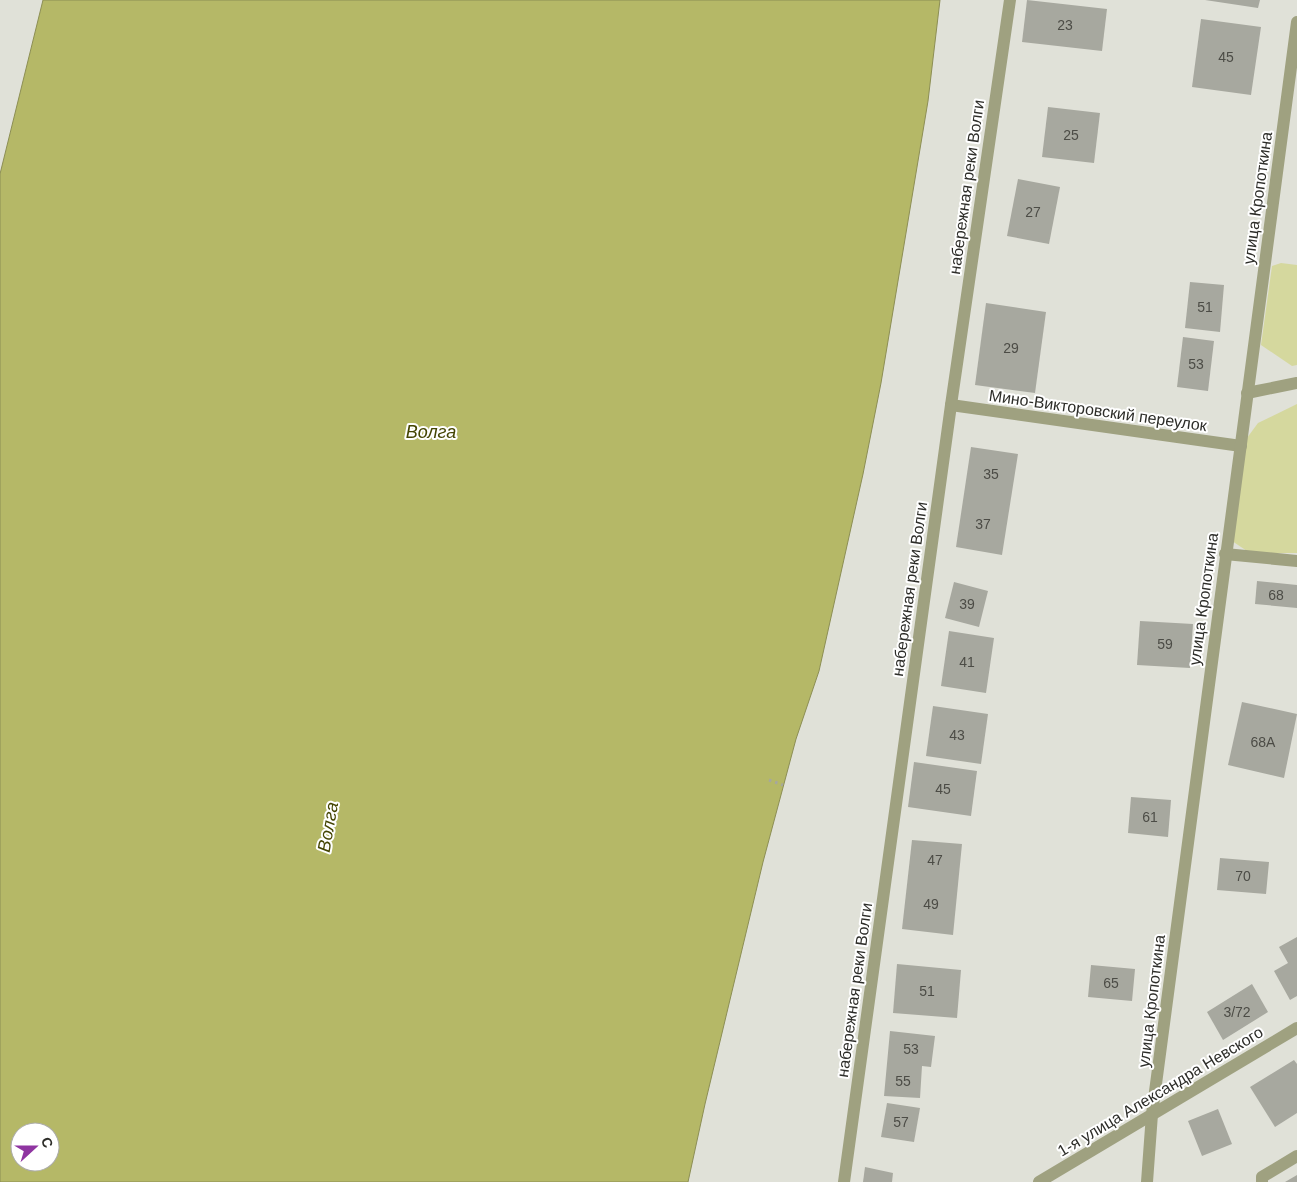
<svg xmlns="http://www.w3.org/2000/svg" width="1297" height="1182" viewBox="0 0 1297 1182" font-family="Arial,sans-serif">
  <rect width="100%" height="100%" fill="#e0e1d8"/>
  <g fill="#d5d89e">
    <path d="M1281,263L1297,265V365L1292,366L1261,345L1272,266Z"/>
    <path d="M1297,404V553H1250L1232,541L1244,442L1258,423Z"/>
  </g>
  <path fill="#b5b867" stroke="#8c8e54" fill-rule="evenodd" d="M43,0H940L928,101L881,383L863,474L819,671L796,739L763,862L705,1104L688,1182H0V174ZM20,1132H50V1162H20Z"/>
  <g fill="#a7a89f">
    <path d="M1027,0L1107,9L1102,51L1022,42Z"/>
    <path d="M1205,0H1260L1258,8Z"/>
    <path d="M1201,19L1261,27L1251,95L1192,87Z"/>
    <path d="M1048,107L1100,113L1094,163L1042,157Z"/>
    <path d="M1018,179L1060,187L1049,244L1007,236Z"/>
    <path d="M1190,282L1224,285L1220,332L1185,328Z"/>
    <path d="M986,303L1046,312L1035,393L975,385Z"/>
    <path d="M1183,337L1214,341L1208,391L1177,387Z"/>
    <path d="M971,447L1018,454L1002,555L956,547Z"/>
    <path d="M1257,581L1297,585V608L1255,604Z"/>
    <path d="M954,582L988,591L979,627L945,618Z"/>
    <path d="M1140,621L1193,624L1190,668L1137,665Z"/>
    <path d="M949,631L994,638L986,693L941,686Z"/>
    <path d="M1242,702L1297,714L1284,778L1228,765Z"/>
    <path d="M933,706L988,714L981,764L926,756Z"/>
    <path d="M914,762L977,771L971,816L908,807Z"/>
    <path d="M1131,797L1171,800L1168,837L1128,833Z"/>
    <path d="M912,840L962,844L953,935L902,929Z"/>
    <path d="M1220,858L1269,862L1266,894L1217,890Z"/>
    <path d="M1297,937V996L1290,1000L1274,971L1288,963L1279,947Z"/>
    <path d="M897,964L961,970L957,1018L893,1013Z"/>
    <path d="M1091,965L1135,969L1132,1001L1088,997Z"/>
    <path d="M1252,984L1268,1012L1223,1040L1207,1012Z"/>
    <path d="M890,1031L935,1036L931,1067L922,1066L920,1098L884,1096Z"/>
    <path d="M1294,1060L1297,1064V1113L1275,1127L1250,1087Z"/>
    <path d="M887,1103L920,1108L914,1142L881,1137Z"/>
    <path d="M1218,1109L1232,1144L1202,1156L1188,1121Z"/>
    <path d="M865,1167L893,1173L892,1182H863Z"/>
    <path d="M1297,1175V1182H1285Z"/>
  </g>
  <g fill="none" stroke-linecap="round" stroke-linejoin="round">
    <path stroke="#a6a79f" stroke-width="3" stroke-dasharray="2.5 4" stroke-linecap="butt" d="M769,780L783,785"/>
    <g stroke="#9fa180" stroke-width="12">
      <path d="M1247,393L1297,383"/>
      <path d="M951,405L1241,446"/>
      <path d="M1225,554L1297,561"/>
      <path d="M844,1182L951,405L1010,0"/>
      <path d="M1039,1182L1297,1028"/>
      <path d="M1147,1182L1152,1114L1297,22"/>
      <path d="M1262,1182V1177L1297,1156"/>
    </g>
  </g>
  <g text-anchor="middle" stroke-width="4" stroke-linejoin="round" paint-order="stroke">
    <g font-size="14" fill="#4c4c46">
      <text x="1065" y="30">23</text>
      <text x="1226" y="62">45</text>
      <text x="1071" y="140">25</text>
      <text x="1033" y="217">27</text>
      <text x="1205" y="312">51</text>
      <text x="1011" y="353">29</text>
      <text x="1196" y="369">53</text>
      <text x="991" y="479">35</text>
      <text x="983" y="529">37</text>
      <text x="1276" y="600">68</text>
      <text x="967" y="609">39</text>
      <text x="1165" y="649">59</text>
      <text x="967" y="667">41</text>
      <text x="957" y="740">43</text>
      <text x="1263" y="747">68А</text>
      <text x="943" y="794">45</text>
      <text x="1150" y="822">61</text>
      <text x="935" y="865">47</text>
      <text x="1243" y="881">70</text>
      <text x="931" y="909">49</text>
      <text x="1111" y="988">65</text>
      <text x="927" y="996">51</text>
      <text x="1237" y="1017">3/72</text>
      <text x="911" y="1054">53</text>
      <text x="903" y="1086">55</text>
      <text x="901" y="1127">57</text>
    </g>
    <g font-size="16" fill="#2d2d29" stroke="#fff">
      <text transform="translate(966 187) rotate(-82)" y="6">набережная реки Волги</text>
      <text transform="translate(1257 198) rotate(-82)" y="6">улица Кропоткина</text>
      <text transform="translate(1098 410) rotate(8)" y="6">Мино-Викторовский переулок</text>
      <text transform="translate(909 589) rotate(-82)" y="6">набережная реки Волги</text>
      <text transform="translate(1203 599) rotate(-82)" y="6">улица Кропоткина</text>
      <text transform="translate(854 990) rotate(-82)" y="6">набережная реки Волги</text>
      <text transform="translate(1151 1001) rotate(-83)" y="6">улица Кропоткина</text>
      <text transform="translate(1160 1091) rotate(-31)" y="6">1-я улица Александра Невского</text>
    </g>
    <g font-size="18" font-style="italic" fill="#444503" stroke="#fff">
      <text x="431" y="438">Волга</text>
      <text transform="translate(328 827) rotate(-80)" y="6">Волга</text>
    </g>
  </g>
  <g transform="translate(35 1147) rotate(69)"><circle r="24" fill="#ffffff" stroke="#ababa9"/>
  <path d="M0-4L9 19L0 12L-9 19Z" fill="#8f35a1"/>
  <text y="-8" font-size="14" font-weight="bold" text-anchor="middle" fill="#2d2d29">С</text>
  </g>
</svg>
